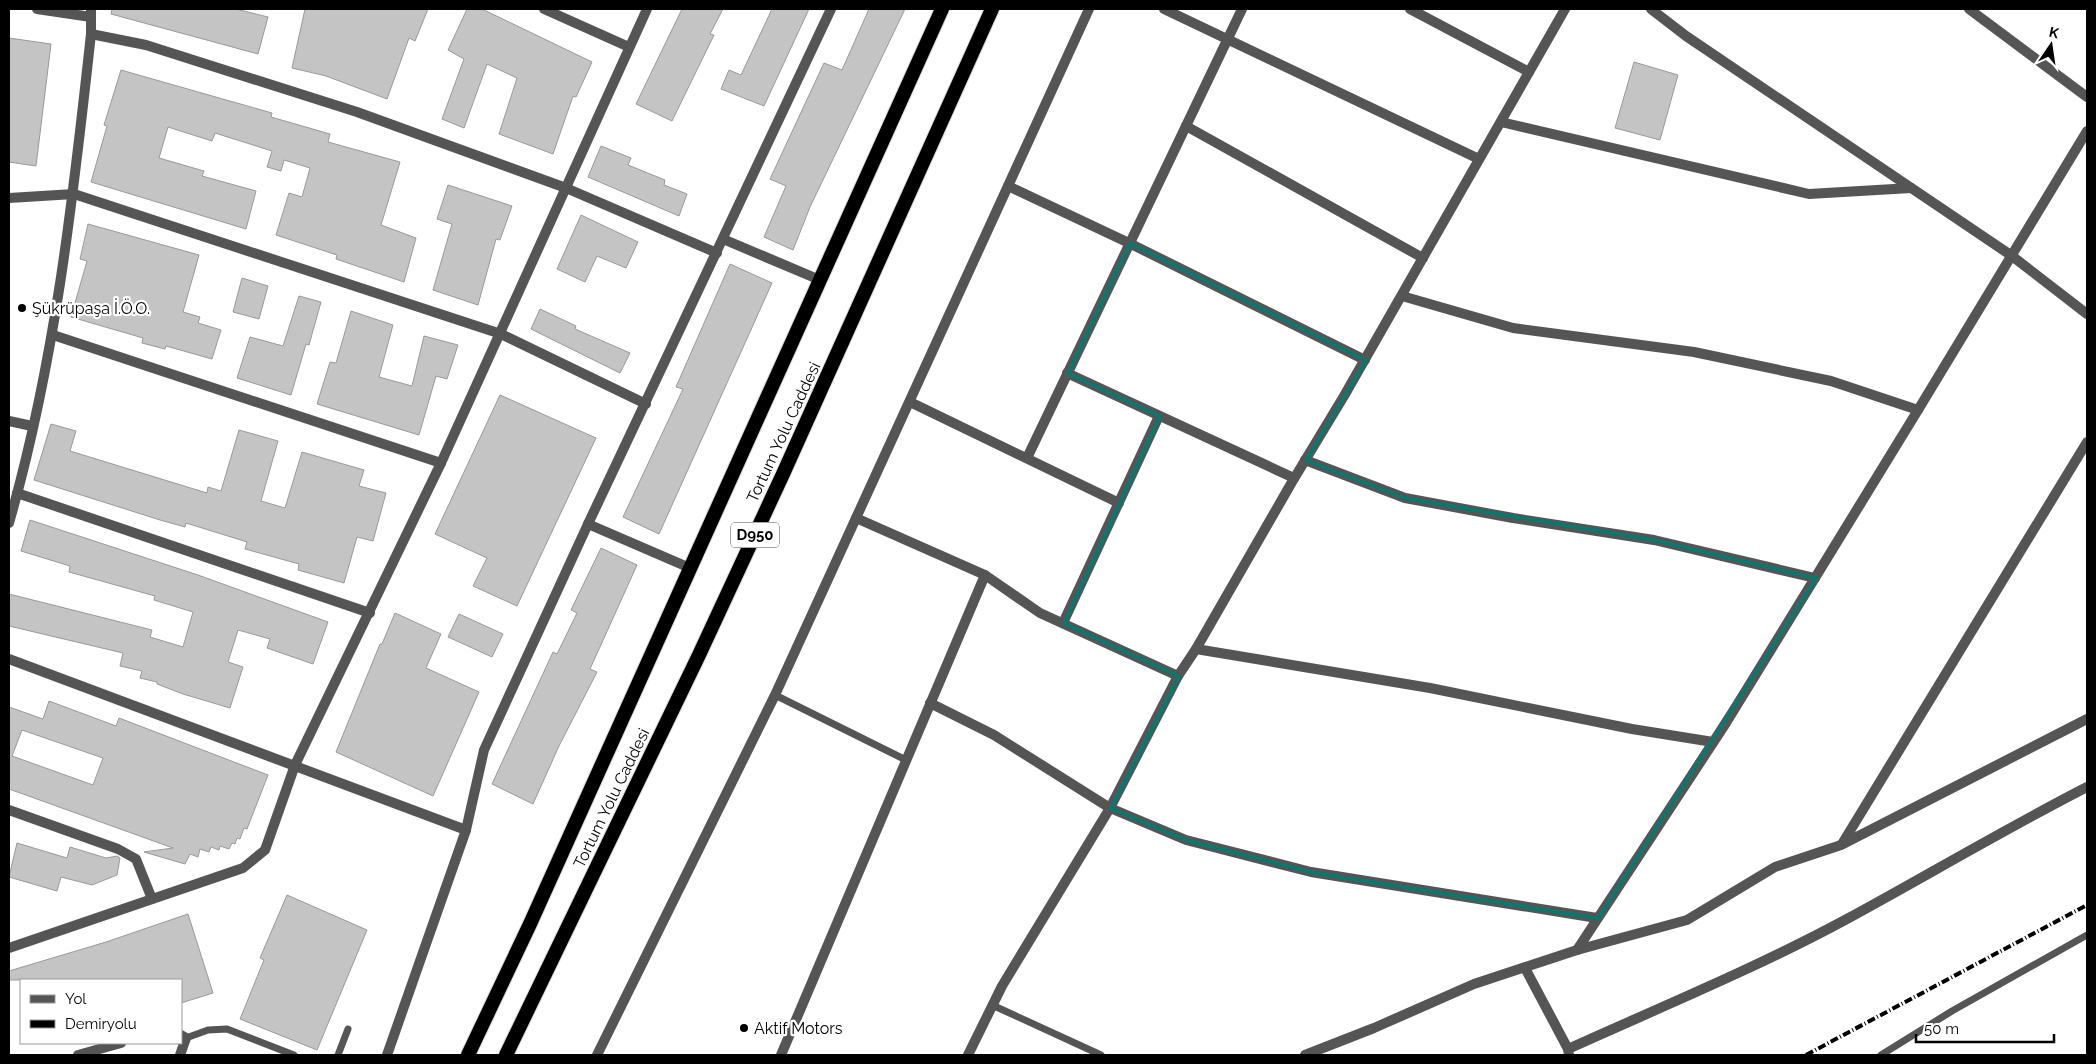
<svg xmlns="http://www.w3.org/2000/svg" width="2096" height="1064" viewBox="0 0 2096 1064" font-family="Raleway,sans-serif">
  <style>
    .building { fill: #c4c4c4; stroke: #999; fill-rule: evenodd }
    .lines { fill: none; stroke-linecap: round; stroke-linejoin: round }
    .trunk-casing { stroke: #dbdbdb; stroke-width: 16 }
    .service { stroke: #555; stroke-width: 7 }
    .minor { stroke: #555; stroke-width: 10 }
    .trunk { stroke: #000; stroke-width: 14 }
    .rail { stroke: #000; stroke-width: 4; stroke-dasharray: 8 2.5 1 2.5; stroke-linecap: butt }
    .marked { fill: none; stroke: #0f766e; stroke-width: 4; stroke-linejoin: round }
    .poi-dot { fill: #000; stroke: #fff; stroke-width: 2 }
    .labels { text-anchor: middle; stroke-width: 4.5; stroke-linejoin: round; paint-order: stroke }
    .shield { fill: #fff; stroke: #4c4c4c; stroke-width: 1 }
    .shield-label { font-size: 15px; font-weight: bold; fill: #000 }
    .poi-label { font-size: 16px; fill: #000; stroke: #fff; text-anchor: start }
    .street-label { font-size: 16px; fill: #000; stroke: #fff }
  </style>
  <rect width="100%" height="100%" fill="#fff"/>
  <g class="building">
    <polygon points="112,9 236,9 268,17 258,54 111,14"/>
    <polygon points="305,9 428,9 415,41 409,38 387,99 326,76 292,68"/>
    <polygon points="467,9 482,9 592,62 576,97 573,96 553,154 499,134 517,78 487,64 464,128 442,119 464,59 448,50"/>
    <polygon points="682,9 723,9 710,34 714,35 672,121 636,104"/>
    <polygon points="772,9 809,9 764,106 721,89 729,70 741,75"/>
    <polygon points="869,9 905,9 810,207 793,250 764,237 786,186 770,179 824,63 842,70"/>
    <polygon points="9,38 51,44 36,166 9,162"/>
    <polygon points="1634,62 1678,75 1660,140 1615,128"/>
    <polygon points="121,70 272,113 271,117 330,134 328,142 400,162 381,225 416,238 404,282 336,259 337,255 276,235 289,193 302,197 310,168 284,160 281,171 267,167 272,151 215,133 212,141 168,127 159,158 204,171 202,176 256,191 246,229 91,182 107,126 104,125"/>
    <polygon points="601,146 631,158 628,165 665,180 664,185 687,194 679,216 588,177"/>
    <polygon points="448,185 512,206 500,240 496,239 478,305 433,290 452,224 437,219"/>
    <polygon points="581,215 638,242 626,268 597,256 585,282 557,269"/>
    <polygon points="88,224 199,255 183,312 200,317 198,323 221,330 212,359 166,346 165,349 142,343 143,338 71,317 87,261 80,259"/>
    <polygon points="730,264 772,283 659,534 623,517 683,389 676,387"/>
    <polygon points="242,278 268,286 259,319 233,312"/>
    <polygon points="299,296 321,302 309,345 306,344 291,395 237,378 250,337 283,346"/>
    <polygon points="540,309 576,326 575,329 630,353 620,373 531,329"/>
    <polygon points="351,311 393,325 379,377 412,386 424,336 458,345 447,379 436,376 419,435 317,404 330,362 336,363"/>
    <polygon points="500,395 596,438 517,606 473,586 487,558 435,534"/>
    <polygon points="51,424 76,431 70,451 207,493 208,487 221,491 239,430 278,441 261,501 285,508 302,452 364,470 359,486 386,493 373,541 357,537 344,583 298,570 299,564 245,549 247,542 186,523 185,527 160,520 34,480"/>
    <polygon points="30,520 198,575 328,622 313,664 267,648 270,639 238,630 228,662 243,667 230,708 183,694 157,684 157,682 140,678 142,671 120,666 123,653 9,626 9,594 152,630 150,637 183,647 193,612 154,600 155,596 69,572 70,566 21,551"/>
    <polygon points="601,548 637,565 590,669 597,672 559,746 533,804 492,784 553,652 557,654 577,613 571,610"/>
    <polygon points="395,613 441,634 426,668 479,692 433,796 336,752 380,644 382,644"/>
    <polygon points="459,614 503,634 492,657 448,637"/>
    <path d="M49,701L116,726L119,718L268,775L247,829L244,828L240,839L237,838L235,844L232,843L229,849L220,846L219,850L211,847L209,852L200,849L198,857L190,854L185,864L144,852L173,848L9,789V707L43,719ZM22,730L103,758L93,785L12,756Z"/>
    <polygon points="17,843 67,858 70,847 106,858 117,856 120,858 117,875 92,885 61,877 57,891 9,877"/>
    <polygon points="287,895 367,930 317,1050 240,1019 264,960 260,958"/>
    <polygon points="188,914 213,993 181,1003 181,980 9,980 9,971 106,942"/>
  </g>
  <g class="lines">
    <defs>
      <g id="trunk">
        <polyline points="468,1055 530,924 942,9"/>
        <polyline points="506,1055 699,655 783,474 992,9"/>
      </g>
    </defs>
    <use href="#trunk" class="trunk-casing"/>
    <g class="service">
      <polyline points="775,695 906,760"/>
      <polyline points="992,1005 1101,1055"/>
      <polyline points="186,1038 208,1030 227,1029 294,1055"/>
      <polyline points="338,1055 348,1029"/>
      <polyline points="1881,1055 1952,1011 2087,935"/>
    </g>
    <g class="minor">
      <polyline points="37,9 91,17"/>
      <polyline points="544,9 629,47"/>
      <polyline points="1164,9 1479,159"/>
      <polyline points="1410,9 1529,72"/>
      <polyline points="1651,9 1686,36 2012,256 2087,314"/>
      <polyline points="1969,9 2087,97"/>
      <polyline points="91,34 146,45 357,112 566,188 717,253"/>
      <polyline points="1501,122 1809,194 1911,188"/>
      <polyline points="1186,126 1423,258"/>
      <polyline points="1008,186 1129,243 1365,360"/>
      <polyline points="9,198 74,194 501,334 646,404"/>
      <polyline points="723,239 820,280"/>
      <polyline points="1402,296 1513,328 1694,352 1831,381 1918,410"/>
      <polyline points="53,335 441,463"/>
      <polyline points="1067,373 1294,478"/>
      <polyline points="910,402 1119,503"/>
      <polyline points="9,421 32,426"/>
      <polyline points="1027,458 1242,9"/>
      <polyline points="1305,460 1405,498 1513,518 1654,540 1815,578"/>
      <polyline points="17,493 370,613"/>
      <polyline points="856,518 985,575 1040,613 1178,676"/>
      <path d="M9,523C55,363 73,199 91,34V9"/>
      <polyline points="588,524 690,568"/>
      <polyline points="1063,623 1159,416"/>
      <polyline points="1196,649 1430,688 1632,729 1713,742"/>
      <polyline points="9,659 466,830"/>
      <polyline points="930,703 994,735 1110,808 1186,840 1311,872 1597,918"/>
      <polyline points="9,810 118,849 136,859 152,899"/>
      <polyline points="1842,844 2087,442"/>
      <polyline points="9,948 243,868 265,850 295,765 441,463 647,9"/>
      <polyline points="1577,950 1726,723 1918,410 2087,131"/>
      <polyline points="1525,968 1568,1049"/>
      <polyline points="78,1055 121,1043"/>
      <polyline points="180,1055 186,1038 181,1035"/>
      <polyline points="387,1055 466,830 484,750 588,524 831,9"/>
      <polyline points="597,1055 775,695 1089,9"/>
      <polyline points="781,1055 985,575"/>
      <polyline points="968,1055 1002,986 1110,808 1178,676 1196,649 1292,482 1344,396 1565,9"/>
      <polyline points="1305,1055 1374,1028 1474,984 1577,950 1687,920 1775,867 1841,845 2087,719"/>
      <path d="M1569,1055L1568,1049C1661,1007 1756,968 1845,920C1926,876 2005,829 2087,787"/>
    </g>
    <use href="#trunk" class="trunk"/>
    <polyline class="rail" points="1806,1055 2087,905"/>
  </g>
  <path class="marked" d="M1129,243L1365,360L1305,460L1405,498L1654,540L1815,578L1597,918L1311,872L1186,840L1110,808L1178,676L1063,623L1159,416L1067,373Z"/>
  <g class="poi-dot">
    <circle cx="22" cy="308" r="5"/>
    <circle cx="744" cy="1028" r="5"/>
  </g>
  <g class="labels">
    <rect class="shield" x="731" y="522.5" width="48" height="25" rx="4"/>
    <g class="shield-label">
      <text x="755" y="540">D950</text>
    </g>
    <g class="poi-label">
      <text x="32" y="314">Şükrüpaşa İ.Ö.O.</text>
      <text x="754" y="1034">Aktif Motors</text>
    </g>
    <g class="street-label">
      <text transform="translate(783 432) rotate(-65)" y="6">Tortum Yolu Caddesi</text>
      <text transform="translate(611 798) rotate(-64)" y="6">Tortum Yolu Caddesi</text>
    </g>
  </g>
  <rect width="2096" height="1064" fill="none" stroke="#000000" stroke-width="20"/>
  <rect x="20" y="979" width="162" height="65" fill="#ffffff" stroke="#999999"/>
  <rect x="30" y="995" width="25" height="8" fill="#555555" stroke="#999999"/>
  <text x="65" y="1004" font-size="15" fill="#000000">Yol</text>
  <rect x="30" y="1020" width="25" height="8" fill="#000000" stroke="#999999"/>
  <text x="65" y="1029" font-size="15" fill="#000000">Demiryolu</text>
  <g transform="translate(2051 45) rotate(13)" stroke="#ffffff" stroke-width="4" paint-order="stroke">
  <path d="M0-4L9 19L0 12L-9 19Z" fill="#000000"/>
  <text y="-8" font-size="14" font-weight="bold" text-anchor="middle" fill="#000000">K</text>
  </g>
  <path d="M1916 1034v8h138v-8" fill="none" stroke="#000000" stroke-width="2.5"/>
  <text x="1924" y="1034" font-size="15" fill="#000000" stroke="#ffffff" stroke-width="4" paint-order="stroke">50 m</text>
</svg>
